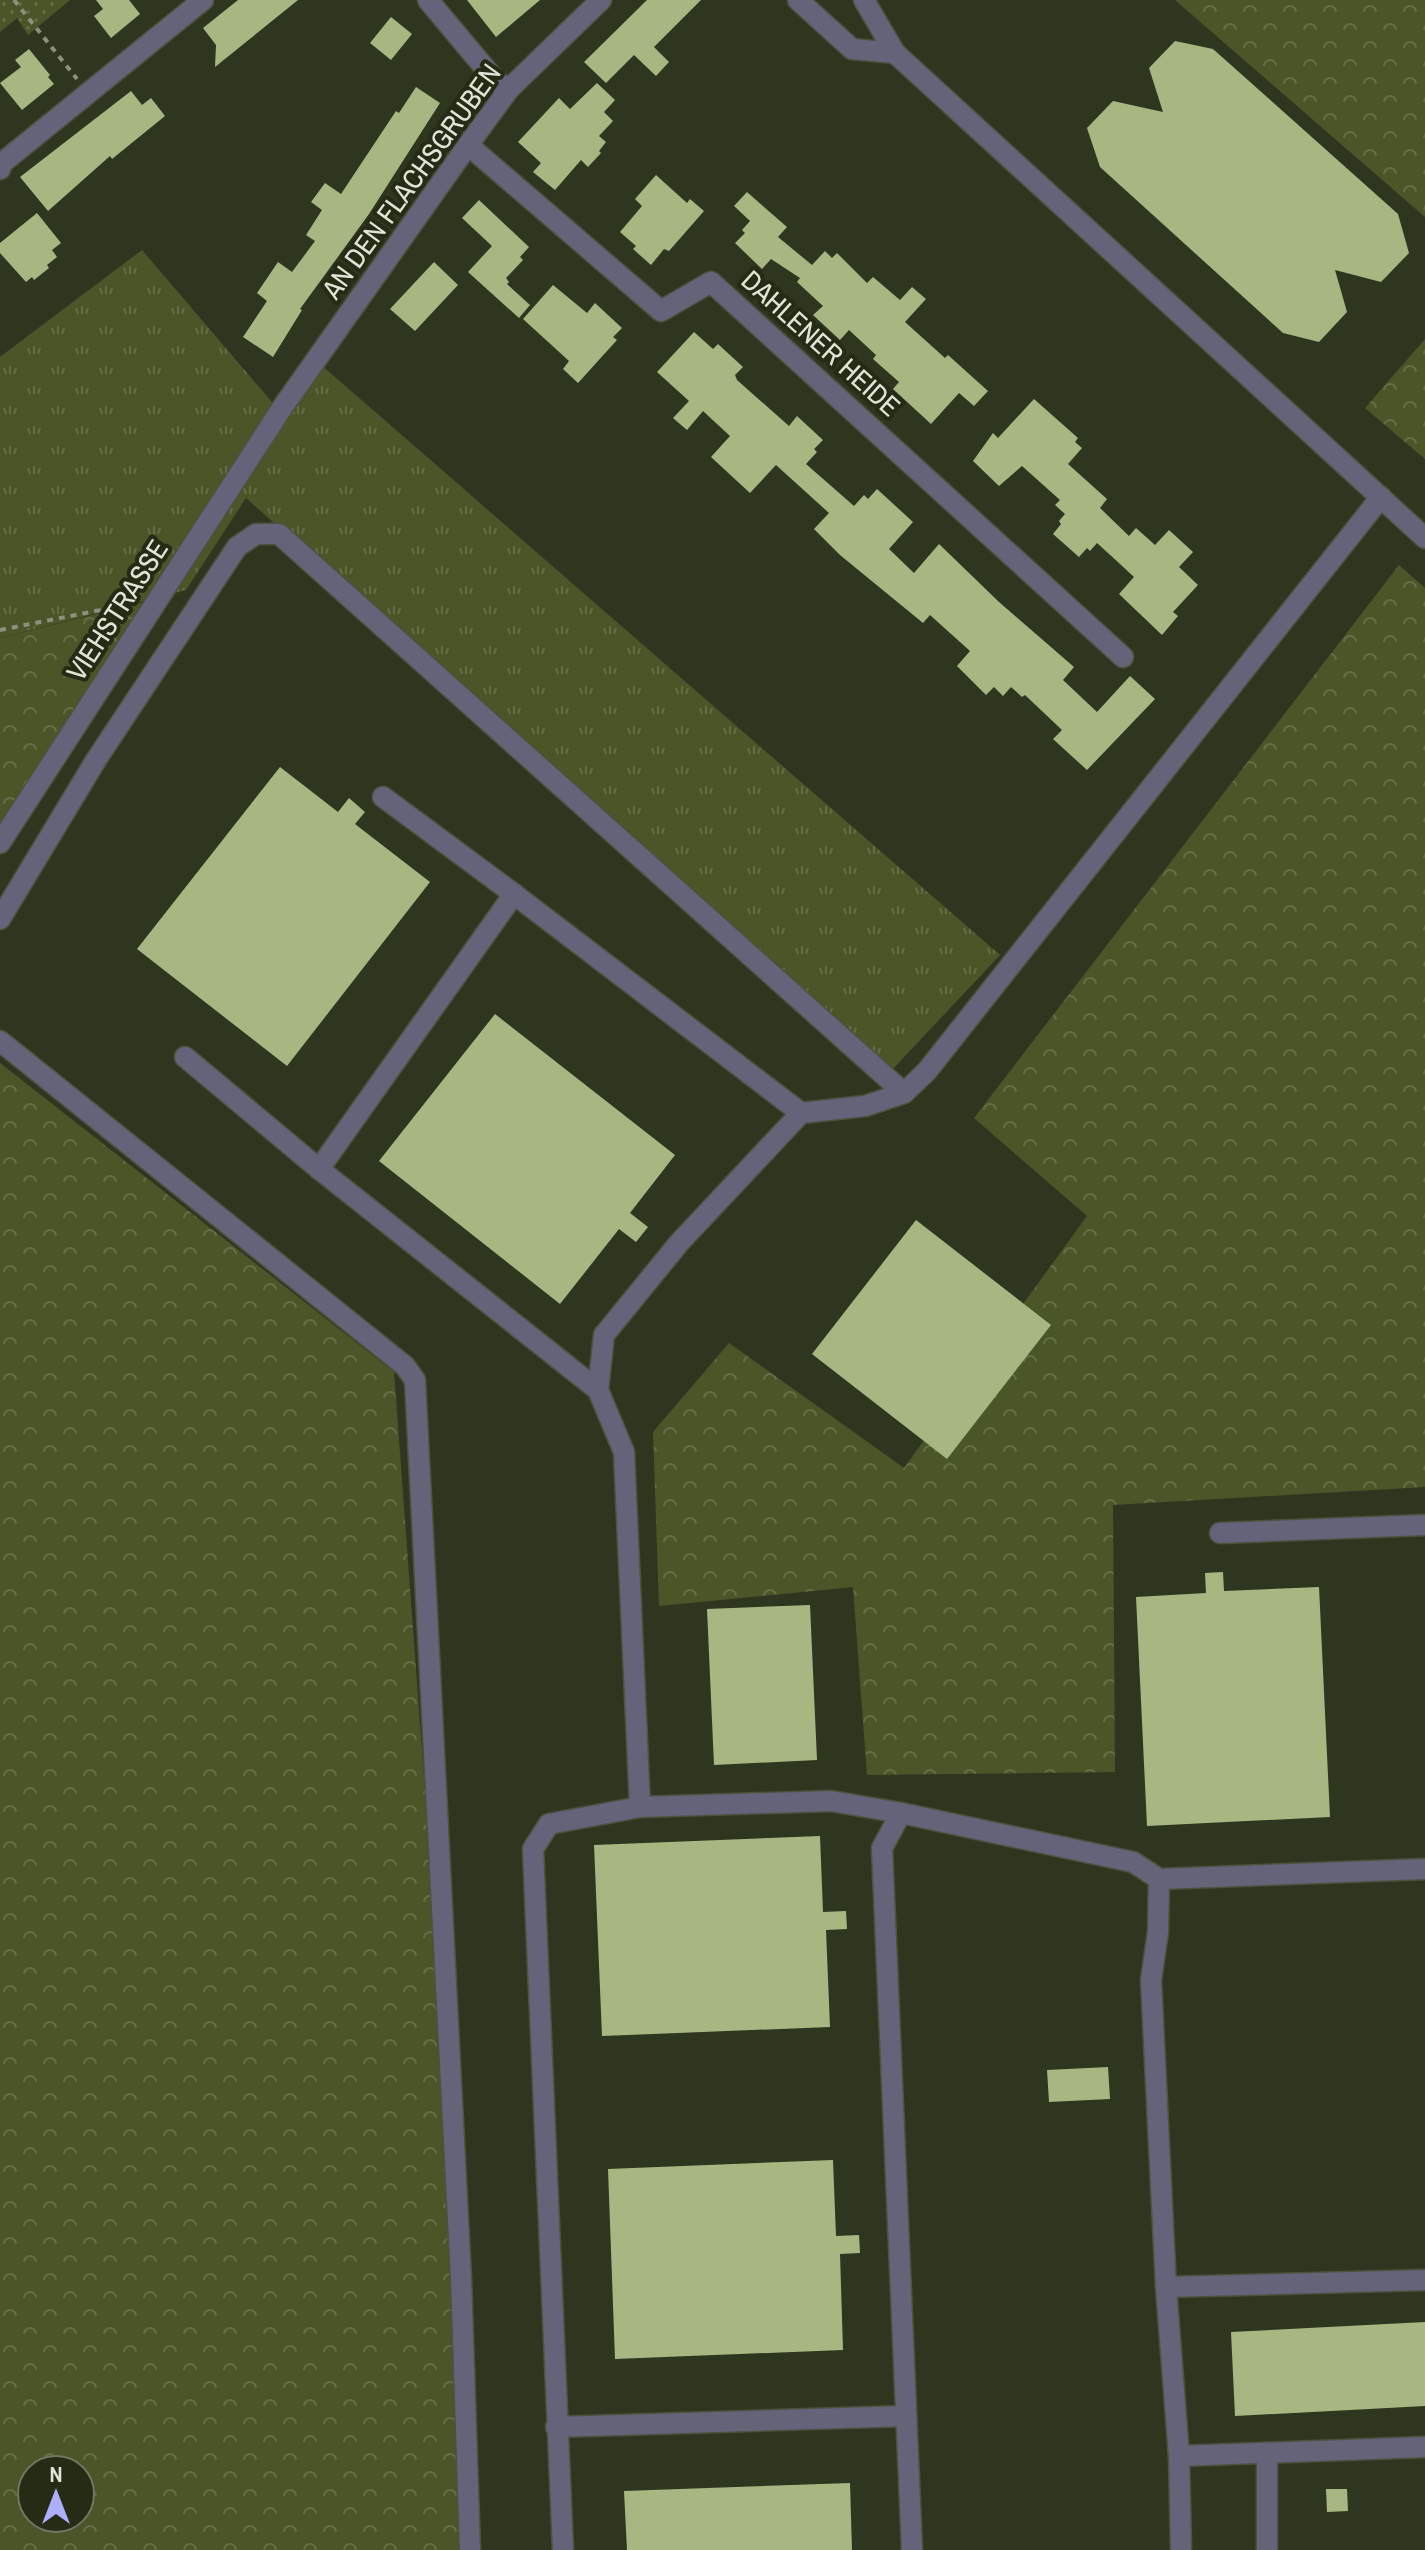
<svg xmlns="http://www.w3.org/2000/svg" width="1425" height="2550" viewBox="0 0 1425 2550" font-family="'Archivo Narrow',sans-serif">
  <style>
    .grass { fill: url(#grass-tufts) }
    .forest { fill: url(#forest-crowns); fill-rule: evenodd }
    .park { fill: url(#park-dots) }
    .building { fill: #a8b782 }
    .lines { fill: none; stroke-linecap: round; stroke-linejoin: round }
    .minor-casing { stroke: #4b523d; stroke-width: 23 }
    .path { stroke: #8b907f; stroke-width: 4; stroke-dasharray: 6 6; stroke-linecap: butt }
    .minor { stroke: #63647a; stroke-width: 20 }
    .labels { text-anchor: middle; stroke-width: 8; stroke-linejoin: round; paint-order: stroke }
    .street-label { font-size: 28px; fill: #e1e5d7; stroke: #262b16 }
  </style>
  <defs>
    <pattern id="grass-tufts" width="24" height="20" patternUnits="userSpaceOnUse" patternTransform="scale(2)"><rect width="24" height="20" fill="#4a5628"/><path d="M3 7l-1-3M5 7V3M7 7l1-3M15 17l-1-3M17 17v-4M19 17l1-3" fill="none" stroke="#646e46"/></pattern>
    <pattern id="forest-crowns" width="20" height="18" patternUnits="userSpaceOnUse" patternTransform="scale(2)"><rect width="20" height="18" fill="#4a5628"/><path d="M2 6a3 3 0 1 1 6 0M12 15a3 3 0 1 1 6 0" fill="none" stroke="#646e46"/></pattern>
    <pattern id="park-dots" width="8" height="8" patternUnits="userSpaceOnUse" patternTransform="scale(2)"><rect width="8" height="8" fill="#4a5628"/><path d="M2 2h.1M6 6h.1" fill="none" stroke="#646e46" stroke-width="1.8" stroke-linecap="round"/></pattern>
  </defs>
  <rect width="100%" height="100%" fill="#2f3620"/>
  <polygon class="grass" points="142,250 283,415 320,364 1000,955 889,1073 246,498 186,590 0,638 0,357"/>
  <g class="forest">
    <polygon points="1175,0 1425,0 1425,217"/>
    <polygon points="1425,339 1425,459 1365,408"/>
    <polygon points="1399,565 1425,588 1425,1487 1113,1505 1115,1772 867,1775 853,1587 659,1606 653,1432 729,1343 904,1468 1087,1216 974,1118"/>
    <polygon points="148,601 0,833 0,638"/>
    <path d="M0,1063L394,1372L461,2278L466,2550H0ZM32,2470H80V2518H32Z"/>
  </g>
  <polygon class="park" points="0,0 70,0 28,35 17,18 0,32"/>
  <g class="building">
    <polygon points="96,0 129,0 140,14 111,38 94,16 103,9"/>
    <polygon points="238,0 298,0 215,67 216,45 203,28"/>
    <polygon points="467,0 540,0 496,37"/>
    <polygon points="647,0 701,0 654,47 669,62 656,76 634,55 606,83 584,62"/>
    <polygon points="391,17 412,34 391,60 370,43"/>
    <polygon points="1175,41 1213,49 1398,214 1409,253 1381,282 1335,270 1347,312 1319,342 1283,333 1100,167 1087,128 1113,101 1163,112 1149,68"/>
    <polygon points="29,49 50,75 48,77 54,84 22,110 0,83 21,67 15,60"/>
    <polygon points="597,83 615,100 604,112 613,121 599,136 606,142 599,151 601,153 588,167 581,160 555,190 533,172 541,163 518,142 559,98 570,109"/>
    <polygon points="416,87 440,103 369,214 300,309 302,310 273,357 243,337 267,301 257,293 278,262 292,272 315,241 306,235 322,210 311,202 325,183 341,194 396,111 399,113"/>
    <polygon points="131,91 142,105 151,98 165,116 112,159 110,156 48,211 20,177"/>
    <polygon points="656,175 687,203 690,199 704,211 669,251 664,249 651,265 633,249 636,246 620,232 642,206 635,199"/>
    <polygon points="747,192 787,227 778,237 812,265 825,251 832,258 837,253 867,283 873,277 900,300 912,287 926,299 905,322 945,358 948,355 988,391 974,406 959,393 931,424 893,389 899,382 873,359 876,355 849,330 840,340 813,315 823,306 797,282 800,278 771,259 762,269 735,243 745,233 742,230 750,221 734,206"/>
    <polygon points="479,200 529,247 520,257 523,260 506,278 509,282 507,284 530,305 519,318 468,272 492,246 462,218"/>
    <polygon points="37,213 61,243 52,250 57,257 47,265 49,268 34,280 32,277 26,282 0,253 0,243"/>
    <polygon points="434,262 458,285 415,331 390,309"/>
    <polygon points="553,285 587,313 595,303 622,328 613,337 617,340 578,383 563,369 569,361 523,319"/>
    <polygon points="694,332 713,349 718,344 743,367 735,375 737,380 789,426 797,416 823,440 814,449 817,452 806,464 854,506 864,495 868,499 877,489 913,522 889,549 914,573 939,544 999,602 1074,667 1063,680 1097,712 1130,676 1155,699 1087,770 1053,739 1062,730 1025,695 1022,697 1011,687 1003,696 994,687 986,695 957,666 970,651 930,615 923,623 840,555 814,529 829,513 776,465 750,493 711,457 730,436 703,411 687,430 673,418 689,401 657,372"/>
    <polygon points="1034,399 1078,438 1075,442 1082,448 1068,464 1107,499 1100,508 1129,536 1136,528 1155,545 1169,530 1193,552 1179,567 1198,585 1173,612 1178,616 1162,635 1119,594 1134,577 1120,564 1097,543 1090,551 1087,548 1079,557 1053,534 1061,524 1059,521 1065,514 1055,505 1060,500 1022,466 999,486 973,461 993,433 998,438"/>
    <polygon points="280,767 338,812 349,798 365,812 355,824 430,882 287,1066 137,949"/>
    <polygon points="495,1014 675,1155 630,1213 648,1227 636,1242 619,1229 560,1304 379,1161"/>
    <polygon points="916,1220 1051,1325 947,1459 812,1354"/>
    <polygon points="1223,1572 1224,1591 1319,1587 1330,1817 1147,1826 1136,1597 1206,1593 1205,1573"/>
    <polygon points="810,1605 817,1760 714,1765 707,1609"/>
    <polygon points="820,1836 823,1912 846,1911 847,1929 826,1930 830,2027 602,2036 594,1845"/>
    <polygon points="1108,2067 1110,2099 1049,2102 1047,2070"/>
    <polygon points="833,2160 836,2236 859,2235 860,2253 840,2254 843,2350 615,2359 608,2169"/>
    <polygon points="1425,2322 1425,2406 1235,2416 1231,2332"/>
    <polygon points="850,2483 852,2550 627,2550 624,2491"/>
    <polygon points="1326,2489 1347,2489 1348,2511 1327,2512"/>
  </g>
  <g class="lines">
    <defs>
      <g id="minor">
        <polyline points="428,0 495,80 509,89"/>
        <polyline points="798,0 852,49 895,53"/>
        <polyline points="864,0 895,53 1425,538"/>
        <polyline points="468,145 661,311 711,282 1123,657"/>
        <polyline points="0,169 2,163 203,0"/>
        <polyline points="383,797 514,894 801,1113 865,1106 904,1093 927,1071 1381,497"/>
        <polyline points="0,843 282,408 468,145 509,89 601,0"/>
        <polyline points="0,919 96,760 237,547 256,534 279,534 904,1093"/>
        <polyline points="0,1041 405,1366 415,1380 461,2278 470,2550"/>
        <polyline points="185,1057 319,1169 598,1390"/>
        <polyline points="319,1169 514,894"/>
        <polyline points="1220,1533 1425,1525"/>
        <polyline points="640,1807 624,1452 598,1390 604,1335 679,1243 801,1113"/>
        <polyline points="901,1813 882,1848 912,2550"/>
        <polyline points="1159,1879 1158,1932 1151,1980 1166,2287 1179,2456 1181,2550"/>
        <polyline points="1166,2287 1425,2280"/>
        <polyline points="556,2427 906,2416"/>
        <polyline points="1267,2455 1267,2550"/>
        <polyline points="1179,2456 1425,2447"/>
        <polyline points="563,2550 533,1849 549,1824 640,1807 831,1801 901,1813 1133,1862 1159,1879 1425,1869"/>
      </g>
    </defs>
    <use href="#minor" class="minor-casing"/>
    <g class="path">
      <polyline points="14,0 77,79"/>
      <polyline points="0,630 131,604"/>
    </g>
    <use href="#minor" class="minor"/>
  </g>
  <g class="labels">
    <g class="street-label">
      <text transform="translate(411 181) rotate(-54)" y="10">AN DEN FLACHSGRUBEN</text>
      <text transform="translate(821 343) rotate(42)" y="10">DAHLENER HEIDE</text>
      <text transform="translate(117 610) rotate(-57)" y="10">VIEHSTRASSE</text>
    </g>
  </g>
  <g transform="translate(56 2494)"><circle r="38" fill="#262b16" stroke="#717563" stroke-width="2"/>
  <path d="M0-6L14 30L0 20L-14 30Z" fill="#adaffb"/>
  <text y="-12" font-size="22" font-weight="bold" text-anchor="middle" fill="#e1e5d7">N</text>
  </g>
</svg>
